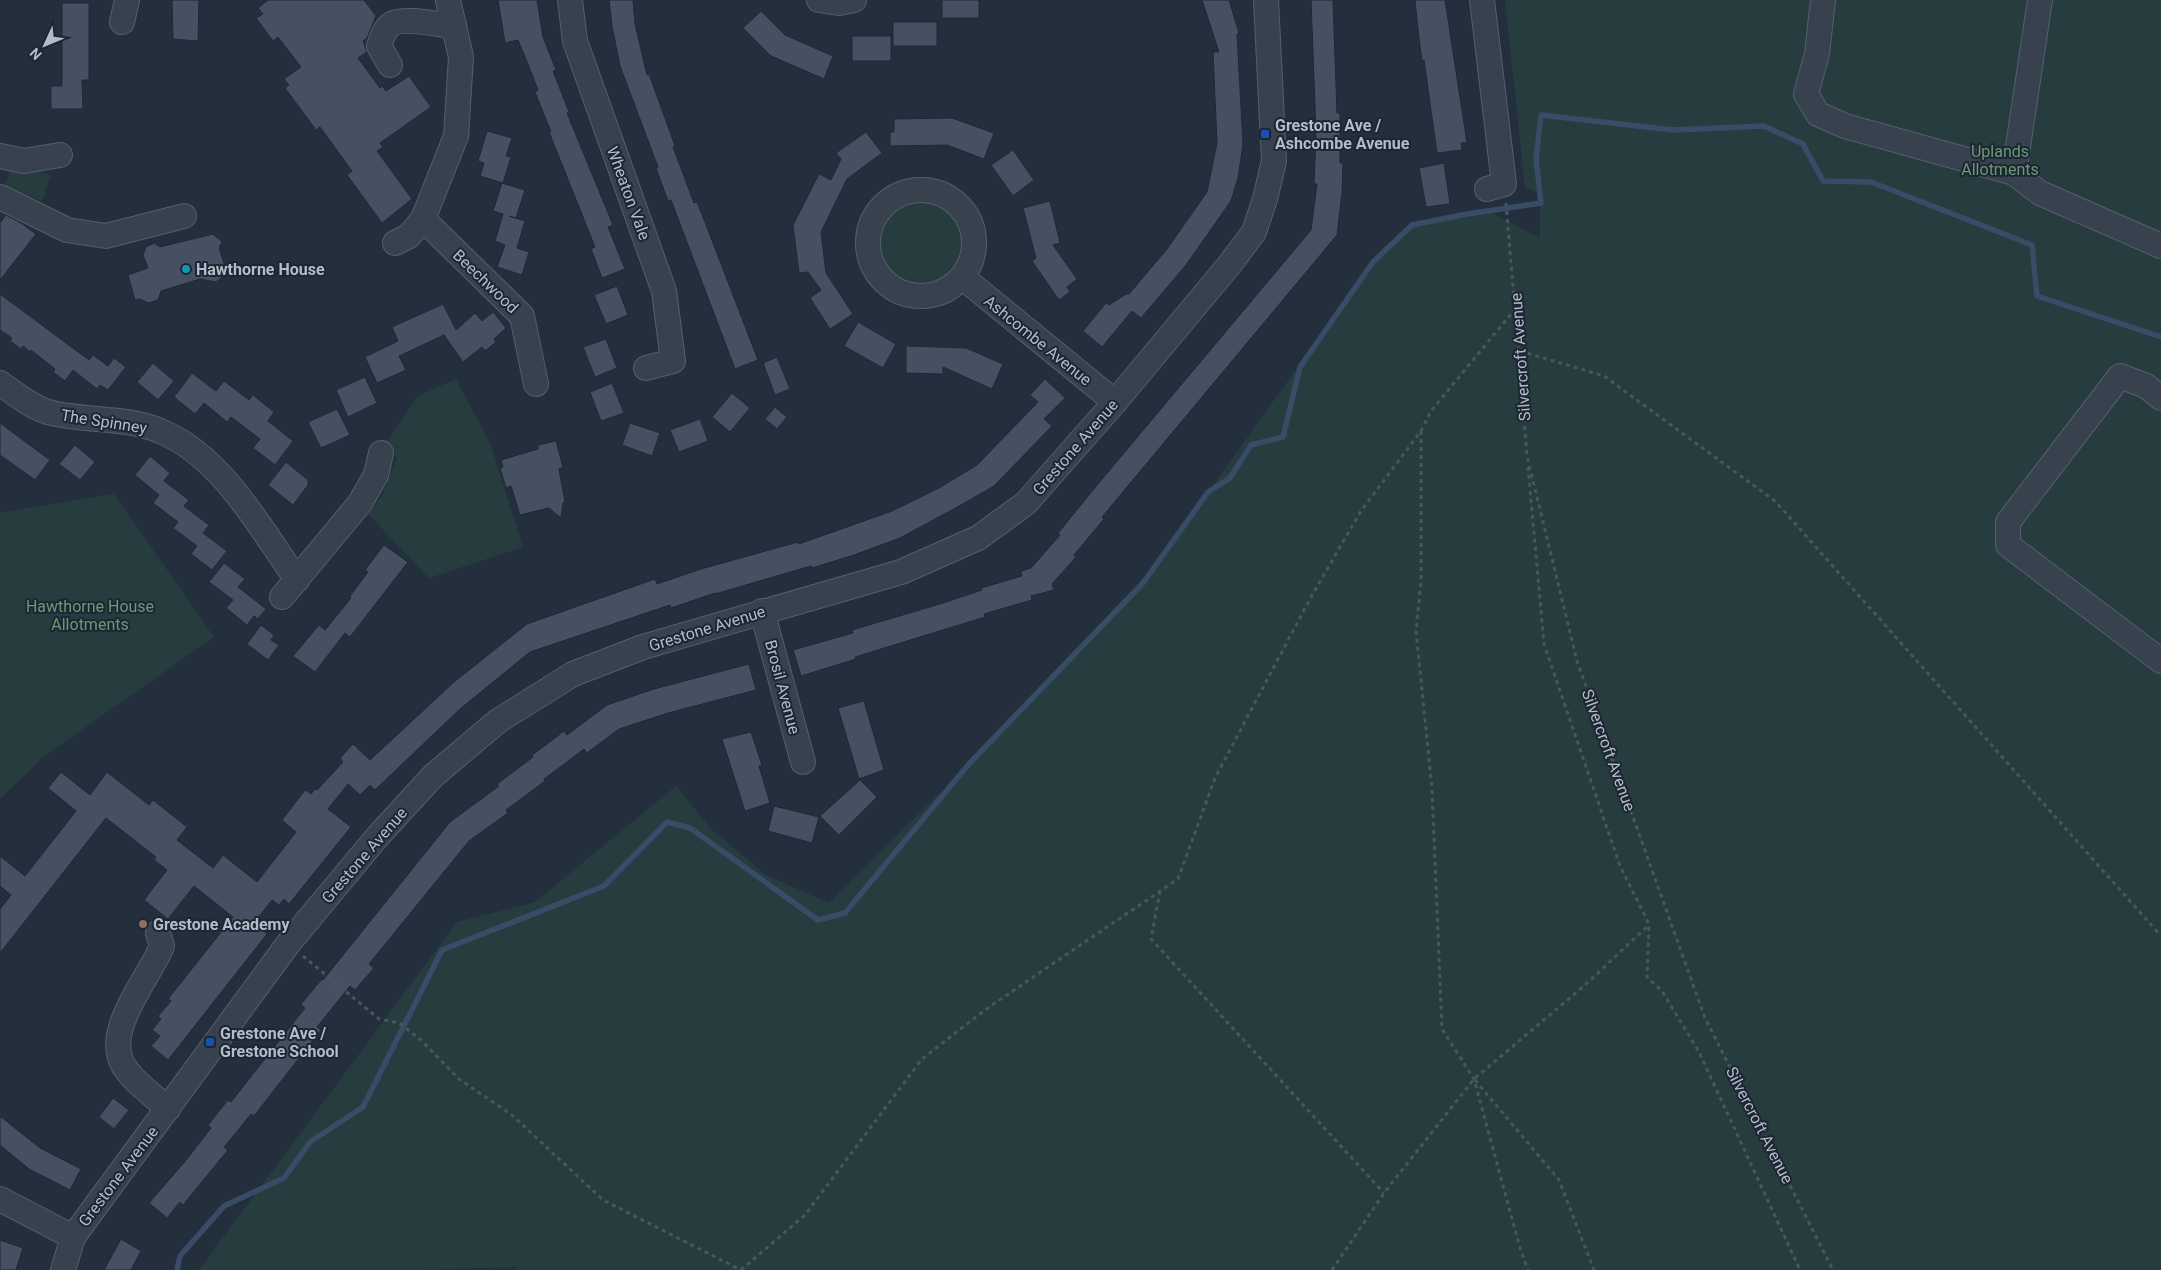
<svg xmlns="http://www.w3.org/2000/svg" width="2161" height="1270" viewBox="0 0 2161 1270" font-family="Roboto,sans-serif">
  <style>
    .green { fill: #263c3f }
    .lines { fill: none; stroke-linecap: round; stroke-linejoin: round }
    .stream { stroke: #394c67; stroke-width: 5.5 }
    .building { fill: #455162; stroke: #1f2835 }
    .minor-casing { stroke: #565f6c; stroke-width: 26 }
    .path { stroke: #44595c; stroke-width: 3; stroke-dasharray: 4 4; stroke-linecap: butt }
    .minor { stroke: #38414e; stroke-width: 24 }
    .transit-dot { fill: #1a4fb4; stroke: #1d2633; stroke-width: 2 }
    .culture-dot { fill: #0f9aa8; stroke: #1d2633; stroke-width: 2 }
    .education-dot { fill: #8d6e63; stroke: #1d2633; stroke-width: 2 }
    .labels { text-anchor: middle; stroke-width: 4; stroke-linejoin: round; paint-order: stroke }
    .poi-label { font-size: 16px; font-weight: bold; fill: #b4bcc9; stroke: #1d2633; text-anchor: start }
    .park-label { font-size: 16px; fill: #6b9a76; stroke: #1d2633 }
    .street-label { font-size: 16px; fill: #b4bcc9; stroke: #1d2633 }
  </style>
  <rect width="100%" height="100%" fill="#242f3e"/>
  <g class="green">
    <polygon points="1505,0 2161,0 2161,1270 516,1270 517,1267 420,1270 199,1270 457,922 535,902 676,786 711,829 766,875 829,903 968,765 1143,583 1373,262 1412,225 1487,210 1540,238 1540,193 1525,188"/>
    <polygon points="13,162 51,175 42,201 4,187"/>
    <circle cx="920" cy="244" r="42"/>
    <polygon points="456,379 490,443 523,547 429,578 368,514 382,496 397,458 387,441 418,396"/>
    <polygon points="114,494 214,637 43,757 0,799 0,513"/>
  </g>
  <g class="lines">
    <polyline class="stream" points="177,1270 180,1256 224,1206 284,1178 310,1142 363,1107 442,950 604,886 667,822 690,828 818,920 845,913 968,765 1143,583 1208,492 1230,478 1251,445 1283,437 1300,367 1373,262 1412,225 1467,214 1541,203 1536,159 1541,115 1673,130 1764,126 1803,144 1823,181 1871,182 2032,245 2037,296 2161,337"/>
  </g>
  <g class="building">
    <polygon points="172,0 199,0 198,41 173,39"/>
    <polygon points="268,0 364,0 376,16 367,38 363,41 367,52 358,58 380,88 382,86 386,91 409,76 431,107 380,143 383,147 377,151 412,199 382,223 347,175 352,171 320,127 316,130 285,88 289,85 284,79 301,67 278,37 273,41 256,18 263,14 258,8"/>
    <polygon points="498,0 537,0 543,37 556,70 553,71 569,112 567,113 613,225 608,227 625,269 602,278 591,249 595,247 549,132 551,132 535,92 538,90 528,64 518,40 505,43"/>
    <polygon points="609,0 633,0 635,24 647,75 649,74 675,146 673,147 694,203 697,202 703,217 758,360 735,369 671,200 668,201 656,168 658,167 620,66 612,26"/>
    <rect x="942" y="0" width="37" height="18"/>
    <polygon points="1202,0 1229,0 1239,33 1237,34 1243,144 1238,178 1231,201 1186,265 1141,318 1132,311 1102,347 1083,331 1106,303 1109,305 1126,294 1129,294 1167,249 1207,192 1217,143 1213,52 1219,52"/>
    <polygon points="1311,0 1333,0 1337,113 1340,113 1340,163 1343,163 1342,193 1337,235 1102,517 1104,519 1074,555 1076,557 1052,584 1054,590 1031,596 1032,600 984,614 985,617 855,657 856,659 801,676 793,650 853,633 852,630 940,604 982,590 981,588 1022,576 1021,571 1031,568 1060,535 1058,533 1098,484 1311,230 1317,184 1314,184 1316,133"/>
    <polygon points="1415,0 1445,0 1467,143 1461,143 1462,150 1437,153 1424,60 1422,61 1419,39"/>
    <polygon points="62,3 89,3 89,80 82,80 83,109 51,109 51,86 62,86"/>
    <polygon points="761,11 785,35 833,56 824,79 771,56 743,28"/>
    <rect x="893" y="22" width="44" height="24"/>
    <rect x="852" y="36" width="39" height="25"/>
    <polygon points="952,118 994,133 984,159 947,145 890,146 890,132 894,132 894,119"/>
    <polygon points="487,131 512,138 506,156 511,157 503,183 480,176 484,163 478,161"/>
    <polygon points="866,132 882,153 847,179 821,232 826,273 853,314 830,329 810,298 821,290 808,272 799,273 793,225 819,174 831,180 841,159 836,153"/>
    <polygon points="1013,150 1034,180 1013,196 991,165"/>
    <polygon points="1444,163 1450,204 1426,207 1419,168"/>
    <polygon points="502,183 525,190 516,218 509,216 525,221 517,248 529,252 522,275 497,267 505,245 495,241 503,214 493,211"/>
    <polygon points="1050,201 1060,243 1053,245 1077,279 1067,287 1070,292 1059,300 1032,261 1036,258 1023,208"/>
    <polygon points="6,215 21,223 36,234 0,280 0,223"/>
    <polygon points="213,234 222,242 219,248 227,272 220,279 216,282 200,279 161,291 158,300 149,303 140,299 135,300 128,275 148,268 143,255 146,247 154,243 160,247"/>
    <polygon points="617,286 628,315 606,324 594,295"/>
    <polygon points="0,294 89,360 93,355 108,366 114,358 126,367 108,390 100,385 97,389 73,370 65,381 53,372 55,369 31,350 30,352 23,346 21,349 10,341 12,338 0,330"/>
    <polygon points="443,304 456,330 475,313 482,321 493,312 506,328 494,339 496,342 485,351 482,347 463,362 444,335 399,356 406,370 377,383 365,357 398,341 392,327"/>
    <polygon points="858,322 896,344 883,368 844,346"/>
    <polygon points="606,339 617,368 595,377 583,347"/>
    <polygon points="906,346 966,348 1003,364 992,389 943,367 943,374 906,373"/>
    <polygon points="777,357 790,389 775,395 763,363"/>
    <polygon points="153,363 174,381 158,400 137,382"/>
    <polygon points="192,373 216,391 224,381 249,400 253,395 274,412 268,421 293,441 275,465 253,448 260,439 231,417 227,422 204,403 195,414 174,397"/>
    <polygon points="365,377 377,403 348,417 336,390"/>
    <polygon points="1045,379 1065,398 1044,419 1052,426 994,486 961,505 900,538 854,555 812,568 811,566 715,594 715,593 671,608 670,605 530,652 460,709 375,790 370,785 360,795 348,784 328,809 351,827 289,904 284,899 279,905 272,900 254,923 267,934 168,1060 151,1046 160,1036 152,1030 161,1019 158,1016 171,1001 168,999 233,917 194,886 168,919 144,900 167,870 154,860 156,857 106,818 0,953 0,909 11,895 0,886 0,856 25,876 76,811 48,788 61,772 90,795 107,772 149,805 153,800 187,827 177,840 213,868 223,855 257,882 296,832 282,820 305,790 311,794 315,789 317,790 343,762 340,758 353,744 370,760 454,682 527,624 655,579 657,584 701,569 798,542 799,544 892,511 939,488 977,465 1038,402 1030,395"/>
    <polygon points="612,383 624,413 601,421 590,392"/>
    <polygon points="732,393 750,408 730,432 712,417"/>
    <polygon points="775,407 787,417 777,429 765,419"/>
    <polygon points="337,409 350,435 321,448 308,422"/>
    <polygon points="700,419 708,441 679,452 670,430"/>
    <polygon points="0,423 50,460 35,480 0,455"/>
    <polygon points="630,423 660,433 652,456 622,445"/>
    <polygon points="556,441 563,467 559,469 565,502 563,503 561,518 549,508 520,515 511,486 506,488 500,468 503,467 501,460 538,449 538,445"/>
    <polygon points="75,445 95,462 80,480 59,464"/>
    <polygon points="150,456 170,473 164,481 189,500 184,506 209,525 203,533 227,551 212,570 191,554 197,546 173,528 178,522 153,503 159,495 135,475"/>
    <polygon points="286,462 308,480 308,485 293,505 268,485"/>
    <polygon points="384,545 408,562 350,637 345,633 315,672 293,656 319,625 325,630 351,598 350,596 368,572 365,570"/>
    <polygon points="224,563 245,579 238,587 266,609 258,619 254,616 247,625 226,608 233,600 209,582"/>
    <polygon points="261,625 274,635 271,640 279,645 268,660 247,644"/>
    <polygon points="749,664 756,690 668,713 619,729 587,753 584,749 563,765 544,779 545,781 506,810 508,813 469,841 369,964 374,968 355,990 350,986 317,1027 321,1030 254,1116 251,1114 239,1129 224,1147 228,1150 183,1205 180,1202 167,1218 149,1203 187,1159 211,1128 208,1125 228,1100 231,1102 305,1008 301,1004 322,979 323,980 450,822 499,786 497,784 533,757 532,755 547,744 564,731 567,735 607,705 654,689"/>
    <polygon points="864,701 884,770 859,779 838,708"/>
    <polygon points="751,732 762,765 759,766 770,803 745,811 722,739"/>
    <polygon points="860,780 877,797 839,835 820,816"/>
    <polygon points="774,806 819,817 812,843 768,831"/>
    <polygon points="113,1098 129,1110 114,1129 99,1117"/>
    <polygon points="0,1116 40,1148 81,1169 70,1190 29,1169 0,1145"/>
    <polygon points="121,1239 141,1251 131,1270 104,1270"/>
    <polygon points="0,1240 23,1248 16,1270 0,1270"/>
  </g>
  <g class="lines">
    <defs>
      <g id="minor">
        <polyline points="570,0 575,41 664,291 673,361 646,368"/>
        <polyline points="819,0 839,3 854,0"/>
        <polyline points="1482,0 1504,184 1487,189"/>
        <polyline points="1823,0 1817,54 1806,94 1818,114 1845,126 2014,173 2040,193 2161,246"/>
        <polyline points="122,22 127,0"/>
        <path d="M390,65L379,46C382,38 384,30 390,25C401,16 440,25 454,26"/>
        <polyline points="0,156 24,161 60,155"/>
        <polyline points="2014,173 2040,0"/>
        <circle cx="921" cy="243" r="53"/>
        <polyline points="0,197 67,230 106,236 184,216"/>
        <polyline points="423,219 522,316 536,384"/>
        <polyline points="395,243 409,236 423,219 456,136 461,57 448,0"/>
        <polyline points="962,277 1115,402"/>
        <path d="M0,383C14,393 31,407 48,412C85,422 125,416 160,431C221,455 261,529 297,580"/>
        <polyline points="2161,398 2146,386 2120,376 2008,522 2008,545 2161,661"/>
        <polyline points="282,597 360,503 376,475 381,453"/>
        <polyline points="762,611 803,762"/>
        <path d="M158,933L162,946C148,981 97,1036 128,1072C139,1086 155,1097 168,1109"/>
        <polyline points="0,1199 73,1237"/>
        <polyline points="63,1270 73,1237 288,944 378,836 433,776 498,721 573,674 643,647 901,572 978,538 1026,503 1115,402 1230,264 1254,232 1265,199 1274,161 1266,0"/>
      </g>
    </defs>
    <use href="#minor" class="minor-casing"/>
    <g class="path">
      <polyline points="1506,203 1527,456 1577,661 1705,1018 1833,1270"/>
      <polyline points="1520,351 1604,376 1775,501 2161,936"/>
      <polyline points="1421,431 1421,581 1416,631 1432,789 1442,1029 1474,1079 1520,1248 1528,1270"/>
      <polyline points="1528,467 1544,644 1620,866 1649,924 1647,977 1662,991 1699,1052 1800,1270"/>
      <polyline points="1160,891 1151,939 1384,1193"/>
      <polyline points="303,956 379,1019 399,1023 421,1040 459,1079 512,1115 603,1200 741,1270"/>
      <polyline points="1475,1080 1559,1180 1594,1270"/>
      <polyline points="741,1270 805,1215 922,1059 989,1007 1178,879 1215,778 1311,597 1361,511 1421,431 1431,411 1516,308"/>
      <polyline points="1332,1270 1384,1193 1474,1079 1584,986 1649,925"/>
    </g>
    <use href="#minor" class="minor"/>
  </g>
  <g class="transit-dot">
    <rect x="1260" y="129" width="10" height="10" rx="2.5"/>
    <rect x="205" y="1037" width="10" height="10" rx="2.5"/>
  </g>
  <circle class="culture-dot" cx="186" cy="269" r="5"/>
  <circle class="education-dot" cx="143" cy="924" r="5"/>
  <g class="labels">
    <g class="poi-label">
      <text x="1275" y="131">Grestone Ave /<tspan x="1275" dy="18">Ashcombe Avenue</tspan></text>
      <text x="196" y="275">Hawthorne House</text>
      <text x="153" y="930">Grestone Academy</text>
      <text x="220" y="1039">Grestone Ave /<tspan x="220" dy="18">Grestone School</tspan></text>
    </g>
    <g class="park-label">
      <text x="2000" y="157">Uplands<tspan x="2000" dy="18">Allotments</tspan></text>
      <text x="90" y="612">Hawthorne House<tspan x="90" dy="18">Allotments</tspan></text>
    </g>
    <g class="street-label">
      <text transform="translate(629 193) rotate(70)" y="6">Wheaton Vale</text>
      <text transform="translate(486 281) rotate(44)" y="6">Beechwood</text>
      <text transform="translate(1038 340) rotate(39)" y="6">Ashcombe Avenue</text>
      <text transform="translate(1520 357) rotate(-94)" y="6">Silvercroft Avenue</text>
      <text transform="translate(104 421) rotate(9)" y="6">The Spinney</text>
      <text transform="translate(1075 447) rotate(-49)" y="6">Grestone Avenue</text>
      <text transform="translate(707 628) rotate(-17)" y="6">Grestone Avenue</text>
      <text transform="translate(783 687) rotate(75)" y="6">Brosil Avenue</text>
      <text transform="translate(1609 750) rotate(70)" y="6">Silvercroft Avenue</text>
      <text transform="translate(364 855) rotate(-49)" y="6">Grestone Avenue</text>
      <text transform="translate(1760 1125) rotate(63)" y="6">Silvercroft Avenue</text>
      <text transform="translate(118 1176) rotate(-53)" y="6">Grestone Avenue</text>
    </g>
  </g>
  <g transform="translate(45 45) rotate(226)" stroke="#1d2633" stroke-width="4" paint-order="stroke">
  <path d="M0-4L9 19L0 12L-9 19Z" fill="#b4bcc9"/>
  <text y="-8" font-size="14" font-weight="bold" text-anchor="middle" fill="#b4bcc9">N</text>
  </g>
</svg>
